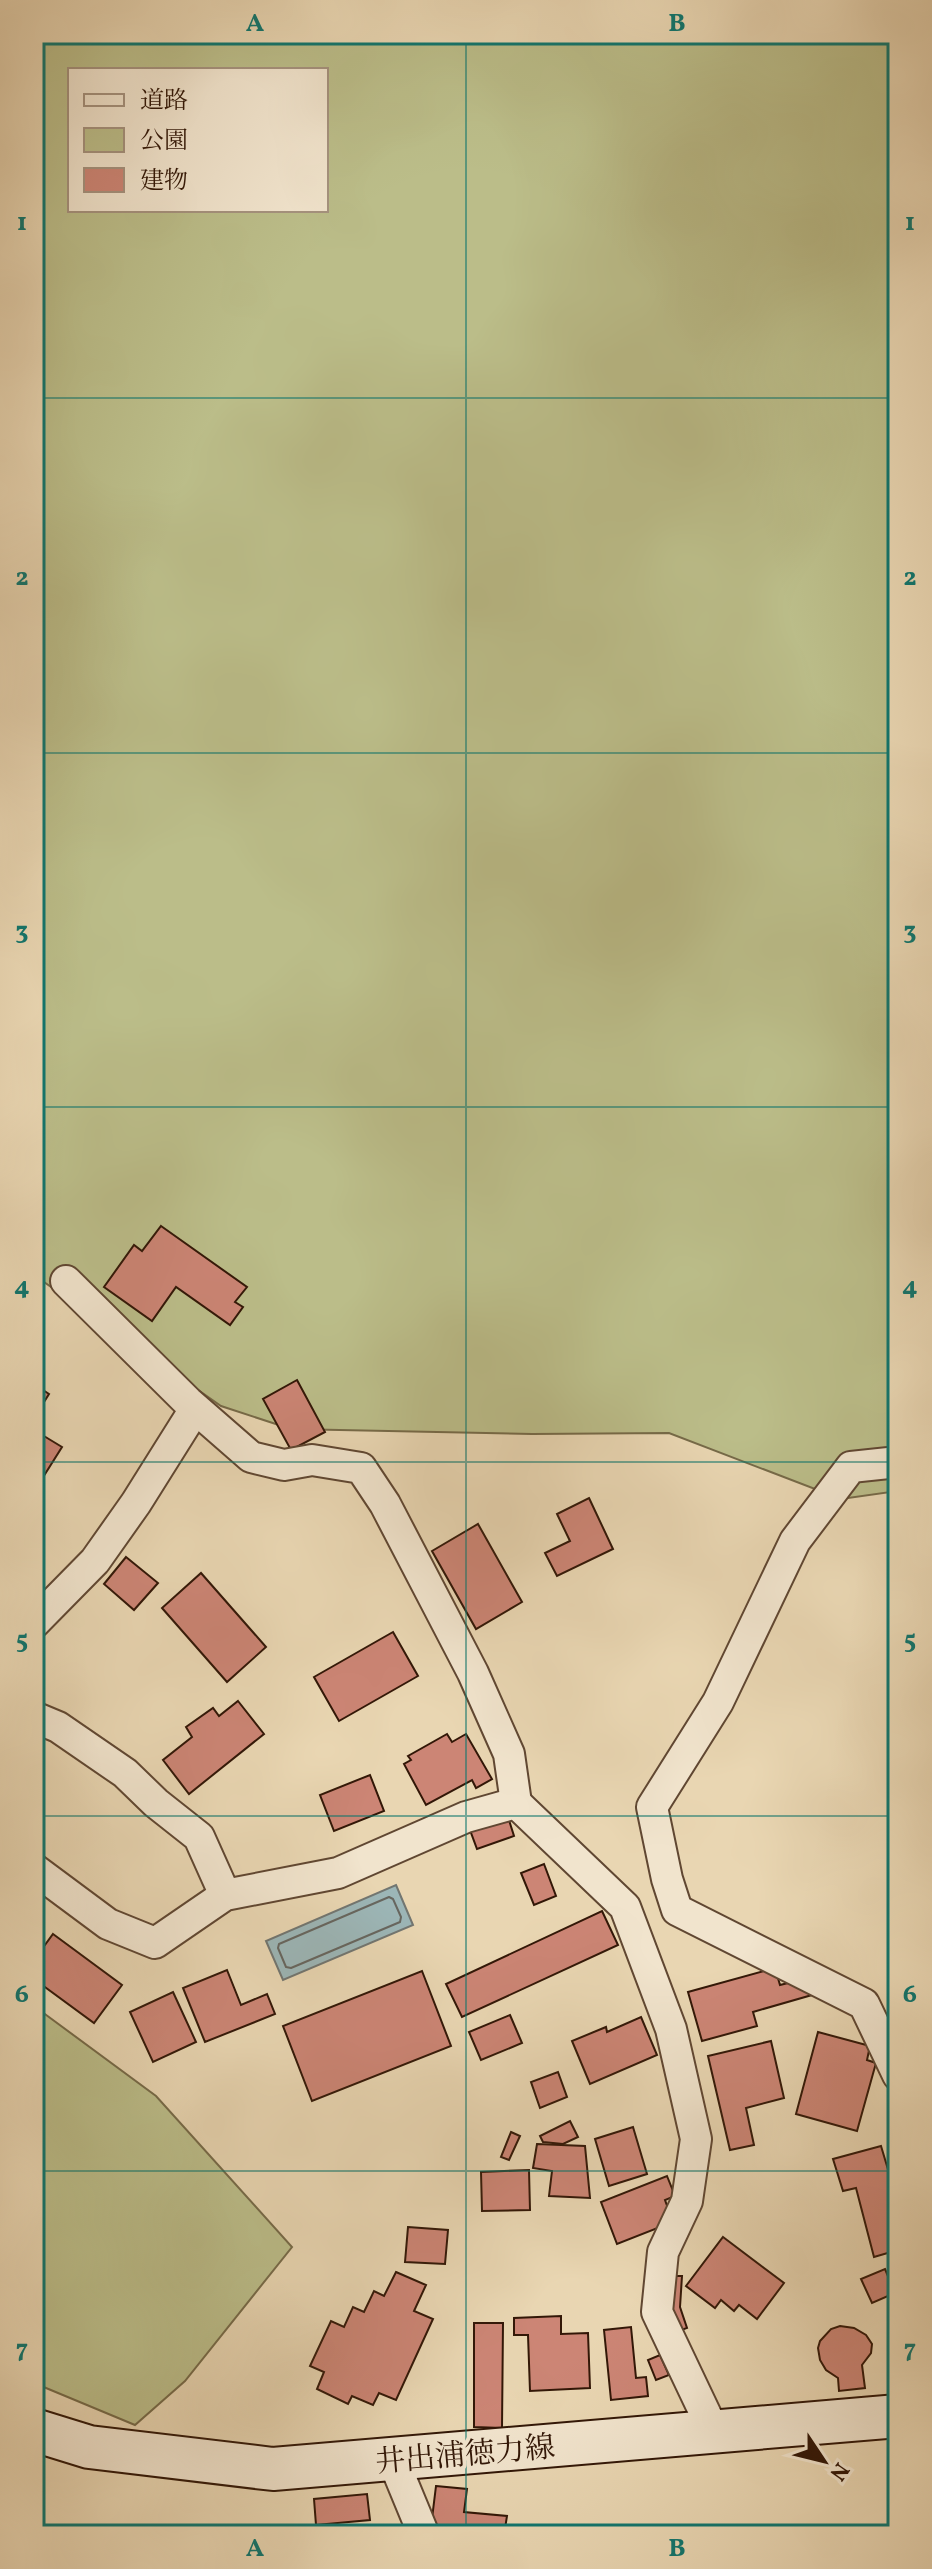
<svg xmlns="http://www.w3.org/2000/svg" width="932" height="2569" viewBox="0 0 932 2569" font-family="Vollkorn,'Noto Serif JP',serif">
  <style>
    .green { fill: #bbbd89; stroke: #766a48; stroke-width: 2; fill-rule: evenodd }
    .water { fill: #9cb6b7; stroke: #727671; stroke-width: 2 }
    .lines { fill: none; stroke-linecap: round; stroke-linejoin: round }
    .shore { stroke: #67665f; stroke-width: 2 }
    .building { fill: #cc8575; stroke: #321707; stroke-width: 2 }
    .street-casing { stroke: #604732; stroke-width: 34 }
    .secondary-casing { stroke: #321707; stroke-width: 46 }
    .street { stroke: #f1e4cd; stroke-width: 30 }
    .secondary { stroke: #f1e4cd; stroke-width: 42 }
    .grid { fill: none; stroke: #0f766e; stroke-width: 2; stroke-opacity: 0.55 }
    .labels { text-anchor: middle; stroke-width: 8; stroke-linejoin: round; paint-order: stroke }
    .street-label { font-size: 30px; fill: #321707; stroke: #f1e4cd }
    .neatline { fill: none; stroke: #0f766e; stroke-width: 3 }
    .grid-label { font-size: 26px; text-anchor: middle; font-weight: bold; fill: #0f766e }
  </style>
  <rect width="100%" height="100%" fill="#e9d6b2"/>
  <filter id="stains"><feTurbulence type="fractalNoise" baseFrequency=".0025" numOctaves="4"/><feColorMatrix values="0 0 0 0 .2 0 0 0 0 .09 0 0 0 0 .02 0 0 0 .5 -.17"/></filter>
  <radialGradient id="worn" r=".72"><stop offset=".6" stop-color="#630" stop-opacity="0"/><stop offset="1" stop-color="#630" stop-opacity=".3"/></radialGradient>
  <g class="green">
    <path d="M34,34H898V1491L841,1499L669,1433L532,1434L291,1429L221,1406L34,1275ZM70,70H326V210H70Z"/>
    <polygon points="34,2006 156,2096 292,2247 185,2381 135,2425 34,2383"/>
  </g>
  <polygon class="water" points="396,1885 413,1925 283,1980 266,1941"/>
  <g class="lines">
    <polygon class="shore" points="389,1897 393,1899 401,1917 400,1922 291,1968 286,1967 278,1948 279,1944"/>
  </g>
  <g class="building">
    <polygon points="161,1226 247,1287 235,1302 243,1307 230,1325 176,1287 152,1321 104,1287 134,1245 142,1251"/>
    <polygon points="297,1380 325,1432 291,1450 263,1399"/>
    <polygon points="34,1384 49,1394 34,1418"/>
    <polygon points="34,1430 62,1447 35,1490 34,1490"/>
    <polygon points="589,1498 613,1549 557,1576 545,1553 570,1541 557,1514"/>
    <polygon points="478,1524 522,1602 476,1629 432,1551"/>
    <polygon points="126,1557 158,1583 134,1610 104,1584"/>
    <polygon points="201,1573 266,1647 227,1682 162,1608"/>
    <polygon points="393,1632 418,1676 339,1721 314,1677"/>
    <polygon points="238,1701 264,1734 189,1794 163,1760 192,1737 186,1727 213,1708 219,1716"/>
    <polygon points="447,1734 452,1742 466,1734 492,1779 476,1788 472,1780 426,1805 404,1764 411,1760 408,1756"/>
    <polygon points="370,1775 384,1811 334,1831 320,1795"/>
    <polygon points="508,1817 514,1836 477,1849 470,1830"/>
    <polygon points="544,1864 556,1896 534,1905 521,1873"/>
    <polygon points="602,1911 618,1945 462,2017 446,1984"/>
    <polygon points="53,1934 122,1985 94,2023 34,1979 34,1960"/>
    <polygon points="775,1968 780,1985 808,1978 812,1995 753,2012 757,2026 702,2041 688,1992"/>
    <polygon points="227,1970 241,2005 267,1994 275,2014 205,2042 183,1988"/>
    <polygon points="422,1971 451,2046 312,2101 283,2026"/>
    <polygon points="173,1992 196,2042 153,2062 130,2012"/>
    <polygon points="510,2015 522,2043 481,2060 469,2032"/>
    <polygon points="641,2017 657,2055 590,2084 572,2041 606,2027 607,2032"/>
    <polygon points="818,2032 870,2046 867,2060 876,2063 857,2131 796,2114"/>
    <polygon points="771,2041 784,2098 746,2108 754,2145 730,2150 708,2056"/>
    <polygon points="558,2072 567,2097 540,2108 531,2082"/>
    <polygon points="570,2121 578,2137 563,2144 543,2142 540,2136"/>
    <polygon points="633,2127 647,2174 609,2186 595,2139"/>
    <polygon points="511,2132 520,2136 509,2160 501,2157"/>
    <polygon points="537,2144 585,2146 590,2198 549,2196 552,2171 533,2168"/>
    <polygon points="881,2146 890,2176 898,2174 898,2250 874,2257 856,2188 843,2191 833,2159"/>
    <polygon points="529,2170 530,2210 482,2211 481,2172"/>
    <polygon points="667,2176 675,2196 665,2200 673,2222 617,2244 601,2202"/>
    <polygon points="408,2227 448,2230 445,2264 405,2262"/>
    <polygon points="723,2237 784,2283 757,2319 739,2305 734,2311 721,2300 715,2308 686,2286"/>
    <polygon points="885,2269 895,2293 872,2303 861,2279"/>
    <polygon points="396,2272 426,2285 414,2311 433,2319 396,2400 379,2393 373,2405 352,2396 348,2404 317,2389 324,2372 310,2366 331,2321 344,2327 353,2307 364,2312 374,2291 384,2296"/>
    <polygon points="669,2276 682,2276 680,2307 687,2328 676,2332 666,2305"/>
    <polygon points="893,2314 898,2314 898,2353 897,2353"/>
    <polygon points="561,2316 561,2334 588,2333 590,2388 530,2391 528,2335 514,2335 514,2318"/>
    <polygon points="474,2323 503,2323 502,2428 474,2427"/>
    <polygon points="840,2326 854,2328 866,2335 872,2344 871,2353 862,2365 865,2388 839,2391 838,2378 826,2370 820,2360 818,2348 820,2341 831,2329"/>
    <polygon points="631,2327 636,2378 646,2377 648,2396 611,2400 604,2330"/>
    <polygon points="660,2355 669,2375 656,2380 648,2360"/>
    <polygon points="436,2486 467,2489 464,2512 507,2516 504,2535 430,2535"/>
    <polygon points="367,2494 370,2520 316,2525 314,2499"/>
  </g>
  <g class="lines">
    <defs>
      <g id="street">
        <polyline points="66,1281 188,1402 251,1457 284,1465 312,1460 361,1468 385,1504 473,1673 509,1754 516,1803"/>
        <polyline points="898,1462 851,1467 795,1541 718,1702 652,1807 667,1879 677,1910 864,2004 898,2075"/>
        <polyline points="34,1623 95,1561 136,1503 195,1409"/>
        <polyline points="34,1717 58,1727 125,1773 156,1803 199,1837 225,1895"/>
        <polyline points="34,1869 108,1924 155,1943 225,1895 338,1873 466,1817 516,1803 625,1907 671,2029 696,2139 687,2201 663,2252 657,2312 714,2432"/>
        <polyline points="393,2460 424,2535"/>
      </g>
      <polyline id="secondary" points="34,2430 89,2447 273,2469 898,2416"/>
    </defs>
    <use href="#street" class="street-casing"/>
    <use href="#secondary" class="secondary-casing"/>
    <use href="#street" class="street"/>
    <use href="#secondary" class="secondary"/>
  </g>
  <path class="grid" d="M466,34V2535M34,398H898M34,753H898M34,1107H898M34,1462H898M34,1816H898M34,2171H898"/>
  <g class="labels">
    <g class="street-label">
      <text transform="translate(465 2454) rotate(-5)" y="10">井出浦徳力線</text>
    </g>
  </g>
  <rect width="932" height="2569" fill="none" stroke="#e9d6b2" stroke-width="88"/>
  <rect x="68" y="68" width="260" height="144" fill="#f1e4cd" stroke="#a5927e" stroke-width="2"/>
  <rect x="84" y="94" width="40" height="12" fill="#f1e4cd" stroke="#a5927e" stroke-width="2"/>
  <text x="140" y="108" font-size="24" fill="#321707">道路</text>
  <rect x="84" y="128" width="40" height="24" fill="#bbbd89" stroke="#a5927e" stroke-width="2"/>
  <text x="140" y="148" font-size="24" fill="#321707">公園</text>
  <rect x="84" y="168" width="40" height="24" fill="#cc8575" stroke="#a5927e" stroke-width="2"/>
  <text x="140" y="188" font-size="24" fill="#321707">建物</text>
  <g transform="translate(824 2461) rotate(125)" stroke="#f1e4cd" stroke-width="6" paint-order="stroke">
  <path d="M0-6L14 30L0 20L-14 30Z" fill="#321707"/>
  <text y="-12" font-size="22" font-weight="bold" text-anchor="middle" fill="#321707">N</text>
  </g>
  <rect x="44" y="44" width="844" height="2481" class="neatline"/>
  <g class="grid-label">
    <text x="255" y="31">A</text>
    <text x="677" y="31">B</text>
    <text x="22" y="230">1</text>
    <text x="910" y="230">1</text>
    <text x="22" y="585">2</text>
    <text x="910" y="585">2</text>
    <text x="22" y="939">3</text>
    <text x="910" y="939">3</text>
    <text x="22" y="1294">4</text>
    <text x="910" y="1294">4</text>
    <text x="22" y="1648">5</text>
    <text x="910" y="1648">5</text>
    <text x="22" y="2002">6</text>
    <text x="910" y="2002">6</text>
    <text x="22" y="2357">7</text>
    <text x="910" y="2357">7</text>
    <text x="255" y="2556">A</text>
    <text x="677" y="2556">B</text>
  </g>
  <rect width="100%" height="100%" filter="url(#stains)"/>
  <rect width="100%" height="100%" fill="url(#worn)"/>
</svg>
